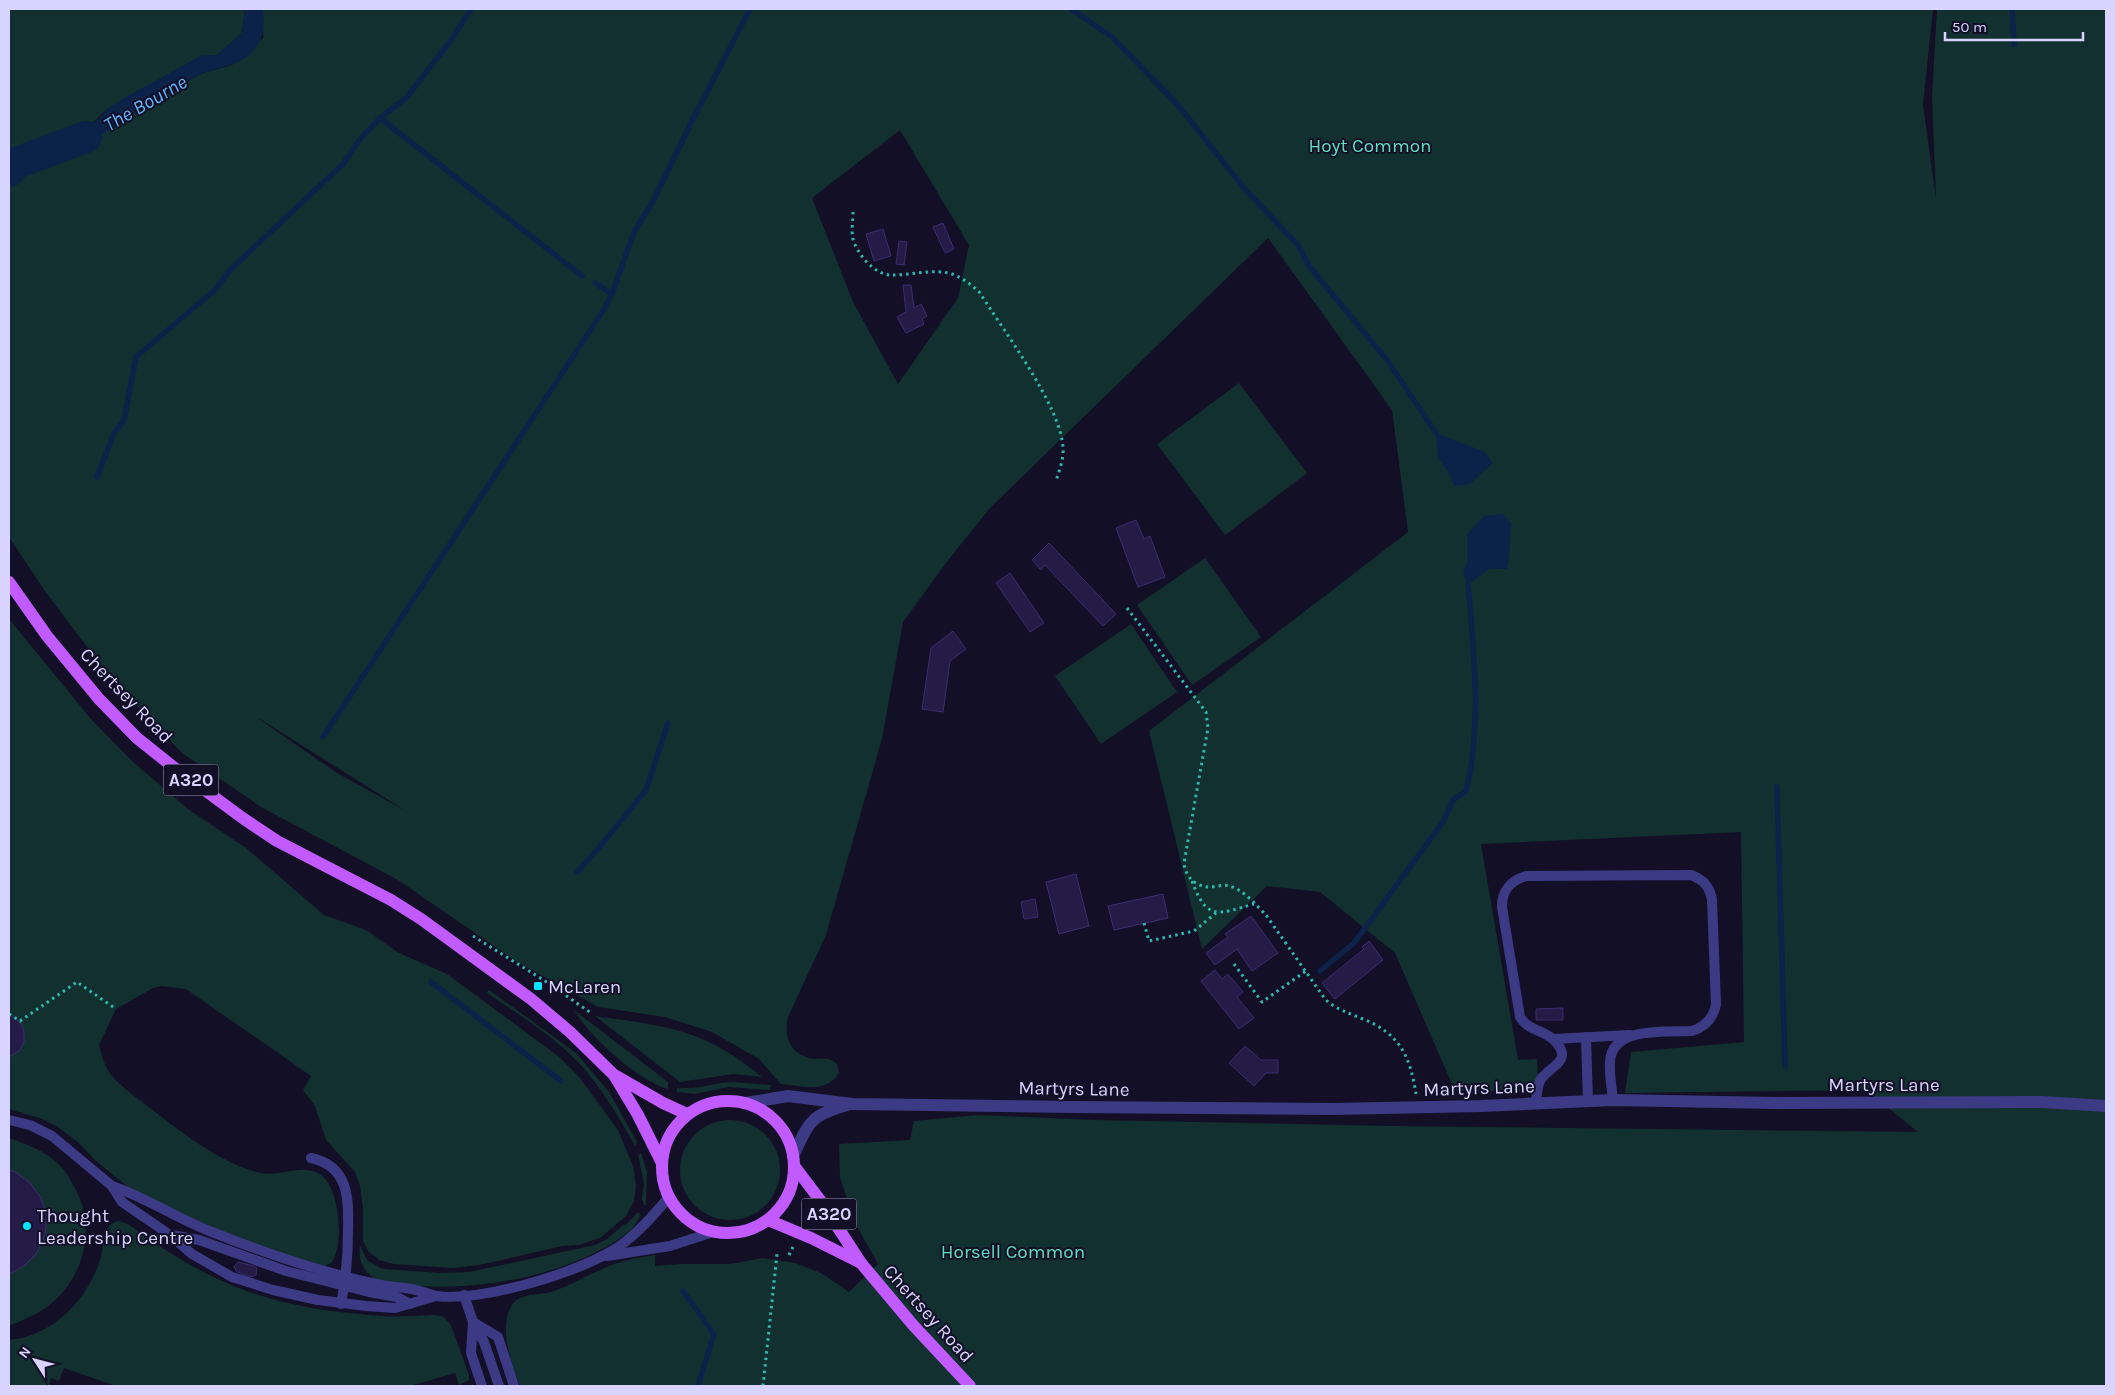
<svg xmlns="http://www.w3.org/2000/svg" width="2115" height="1395" viewBox="0 0 2115 1395" font-family="Karla,sans-serif">
  <style>
    .green { fill: #12302f; fill-rule: evenodd }
    .water { fill: #0c2248 }
    .lines { fill: none; stroke-linecap: round; stroke-linejoin: round }
    .stream { stroke: #0c2248; stroke-width: 5.5 }
    .river { stroke: #0c2248; stroke-width: 32 }
    .building { fill: #241b47; stroke: #3b2d73 }
    .path { stroke: #2fb8b0; stroke-width: 3; stroke-dasharray: 2.5 4; stroke-linecap: butt }
    .lane { stroke: #3d3a85; stroke-width: 10 }
    .street { stroke: #3d3a85; stroke-width: 12 }
    .primary { stroke: #c25bff; stroke-width: 12 }
    .poi-dot { fill: #00e5ff; stroke: #130f26; stroke-width: 2 }
    .labels { text-anchor: middle; stroke-width: 4; stroke-linejoin: round; paint-order: stroke }
    .shield { fill: #130f26; stroke: #9e99be; stroke-width: 1 }
    .shield-label { font-size: 18px; font-weight: bold; fill: #d9d4ff }
    .park-label { font-size: 19px; fill: #5fe0c0; stroke: #130f26 }
    .street-label { font-size: 19px; fill: #d9d4ff; stroke: #130f26 }
    .poi-label { font-size: 19px; fill: #d9d4ff; stroke: #130f26; text-anchor: start }
    .water-label { font-size: 20px; font-style: italic; fill: #62b6ff; stroke: #130f26 }
  </style>
  <rect width="100%" height="100%" fill="#130f26"/>
  <g class="green">
    <path d="M9,9H245L242,33L217,55H203C173,72 142,88 112,106C100,113 93,126 80,132C67,139 55,138 43,143L48,159L91,140L182,84L203,73L232,65L263,38V9H1933L1923,105L1936,199L1932,97L1937,9H2106V1386H520C511,1364 498,1327 512,1305C520,1292 541,1296 554,1291C574,1284 593,1272 614,1264C627,1260 641,1257 655,1255V1266L682,1264H730L763,1258L795,1263L821,1273L849,1292L878,1264L854,1221L840,1177L839,1144L910,1140L914,1121L978,1115L1095,1120L1392,1126L1918,1132L1866,1090L1625,1093L1631,1052L1744,1042L1741,832L1481,844L1518,1060L1537,1059L1539,1092L1455,1091L1395,953L1320,892L1267,886L1202,949L1149,731L1408,532L1392,410L1268,238L990,508L949,559L903,622L882,739L826,935L788,1017C784,1033 788,1051 806,1057C817,1062 826,1054 837,1064L839,1072C828,1094 802,1086 781,1084L759,1059L712,1032L665,1017L598,1007L516,961L398,880L261,807L182,753L105,671L45,591L9,537ZM900,130L969,245L958,298L898,384L853,302L812,198ZM259,719H260L406,811L337,773Z"/>
    <polygon points="1239,383 1307,473 1225,535 1157,444"/>
    <polygon points="1205,558 1261,637 1192,685 1137,605"/>
    <path d="M9,619L91,719L132,761L188,809L246,848L324,915L366,930L399,953L447,974L558,1056L580,1078L618,1130L633,1166L636,1186L634,1201L626,1216L600,1238L578,1245L562,1246L480,1265L453,1268L394,1264L379,1260L368,1251L363,1241V1208L360,1186L355,1172L326,1140L315,1106L303,1090L311,1076L186,989L162,986L153,988L116,1009L99,1045C102,1056 105,1068 112,1076C123,1089 138,1098 150,1108C184,1134 219,1163 261,1173C280,1177 299,1164 318,1173C340,1183 345,1247 331,1263L322,1267L234,1237L134,1192L96,1161L78,1142L56,1126L42,1119L9,1109Z"/>
    <polygon points="1131,624 1177,692 1101,744 1055,676"/>
    <path d="M489,990L576,1053L609,1092L637,1142L635,1146C619,1117 601,1087 579,1063C552,1035 518,1014 487,993Z"/>
    <path d="M574,1010L668,1082V1089C638,1081 590,1037 574,1010Z"/>
    <path d="M595,1016C666,1026 705,1029 762,1077L733,1074L680,1082Z"/>
    <path d="M732,1082L771,1085L770,1090L729,1087L695,1094L677,1092V1088C696,1090 713,1083 732,1082Z"/>
    <circle cx="730" cy="1170" r="50"/>
    <path d="M9,1138C28,1145 47,1151 61,1167C66,1171 69,1178 72,1183C103,1232 79,1297 27,1318C21,1321 15,1324 9,1325Z"/>
    <polygon points="641,1153 647,1172 646,1205 644,1205 642,1199 644,1184 638,1155"/>
    <path d="M638,1212L641,1215C637,1222 633,1229 627,1233C607,1249 579,1261 555,1269C507,1284 457,1290 407,1285C396,1284 384,1285 374,1278C362,1270 358,1259 360,1245L367,1260L382,1269L441,1273L469,1272L595,1245L607,1239L623,1225L625,1226Z"/>
    <path d="M119,1221L128,1224C163,1250 203,1275 244,1290C281,1304 322,1311 360,1314C377,1316 394,1317 410,1316C421,1316 434,1313 444,1317L451,1325L469,1375V1380L459,1385L455,1373L410,1386H116L64,1368L59,1381L51,1378L49,1386H9V1340C53,1336 87,1300 100,1260C103,1250 103,1234 109,1226C112,1223 115,1222 119,1221Z"/>
  </g>
  <g class="water">
    <path d="M245,9H263C264,30 265,38 250,54C237,67 216,67 201,74C148,99 104,143 47,159L43,144L50,140H61L80,132L95,122L110,107L135,92L203,55H217L242,33Z"/>
    <path d="M37,143L41,158C29,161 14,170 9,181V160Z"/>
    <polygon points="1436,433 1485,452 1493,463 1470,484 1454,486 1448,472 1438,458"/>
    <path d="M1503,514L1511,523C1509,539 1511,554 1507,569H1489L1468,585L1463,573L1467,564V534L1484,516Z"/>
  </g>
  <g class="lines">
    <g class="stream">
      <polyline points="1071,9 1112,37 1177,104 1244,188 1298,245 1309,266 1387,360 1436,433"/>
      <polyline points="2012,9 2014,44"/>
      <polyline points="380,118 582,276"/>
      <polyline points="595,283 612,294"/>
      <polyline points="97,477 114,433 124,420 136,357 216,289 230,270 343,164 361,138 380,118 406,98 449,43 471,9"/>
      <polyline points="323,737 603,311 612,294 634,232 652,203 694,117 750,9"/>
      <polyline points="1777,787 1785,1066"/>
      <polyline points="577,872 598,849 646,790 668,723"/>
      <path d="M1320,971L1354,943L1443,822L1453,800L1466,791C1482,728 1474,649 1468,585"/>
      <polyline points="431,982 561,1081"/>
      <polyline points="683,1291 714,1334 698,1386"/>
    </g>
    <polyline class="river" points="9,171 16,163 86,137"/>
  </g>
  <g class="building">
    <polygon points="943,223 954,249 945,253 933,227"/>
    <polygon points="883,229 891,256 874,261 866,234"/>
    <polygon points="899,241 907,242 904,265 896,264"/>
    <polygon points="903,285 911,285 914,308 921,304 927,316 922,319 924,324 906,333 897,317 906,312"/>
    <polygon points="1136,520 1144,539 1150,536 1165,577 1138,587 1116,528"/>
    <polygon points="1049,543 1116,614 1103,626 1045,565 1041,570 1032,560"/>
    <polygon points="1010,573 1044,623 1030,632 996,583"/>
    <polygon points="953,631 966,649 950,661 943,712 922,709 931,648"/>
    <polygon points="1076,874 1089,926 1059,934 1046,882"/>
    <polygon points="1163,894 1168,918 1114,930 1108,906"/>
    <polygon points="1035,899 1038,917 1024,919 1021,902"/>
    <polygon points="1251,916 1278,953 1252,971 1237,949 1215,965 1206,953 1228,937 1225,934"/>
    <polygon points="1369,941 1383,960 1335,999 1322,983 1364,949 1362,947"/>
    <polygon points="1215,970 1222,979 1228,974 1243,992 1237,997 1254,1018 1239,1029 1201,981"/>
    <polygon points="1563,1008 1563,1020 1536,1020 1536,1009"/>
    <polygon points="9,1015 16,1019 22,1025 24,1033 24,1042 20,1050 9,1057"/>
    <polygon points="1245,1046 1261,1060 1278,1060 1278,1073 1266,1073 1254,1086 1229,1063"/>
    <polygon points="9,1170 15,1172 30,1183 41,1198 47,1217 45,1235 37,1253 24,1266 9,1274"/>
    <polygon points="238,1262 254,1266 257,1268 256,1275 250,1277 237,1272 234,1267"/>
  </g>
  <g class="lines">
    <g class="path">
      <path d="M853,212C853,220 851,232 853,239C857,254 874,274 890,275C908,276 934,268 952,274C963,278 972,285 980,293C1003,330 1061,406 1063,448C1064,459 1059,471 1056,481"/>
      <path d="M1127,608L1206,712L1208,728L1184,863C1185,876 1195,887 1210,887C1216,887 1224,884 1229,886C1243,889 1257,906 1266,915L1325,999C1335,1009 1349,1013 1363,1019C1400,1034 1410,1056 1416,1094"/>
      <path d="M1192,881C1207,922 1218,914 1254,904"/>
      <polyline points="1144,923 1149,941 1194,931 1216,913"/>
      <polyline points="473,936 545,981 591,1013"/>
      <polyline points="1234,964 1262,1002 1306,971"/>
      <polyline points="9,1014 20,1021 77,982 116,1009"/>
      <polyline points="789,1255 793,1247"/>
      <polyline points="763,1386 777,1254"/>
    </g>
    <g class="lane">
      <polyline points="1586,1037 1588,1101"/>
      <polyline points="1553,1039 1630,1035"/>
      <path d="M1535,1104C1537,1097 1537,1087 1540,1081C1547,1067 1575,1062 1555,1041C1545,1030 1528,1031 1520,1017L1502,907C1502,890 1510,881 1526,876L1691,875C1704,880 1710,887 1712,900L1716,1005C1713,1018 1705,1027 1692,1031C1668,1032 1611,1026 1610,1062C1609,1074 1612,1088 1613,1100"/>
      <polyline points="9,1120 30,1125 52,1136 112,1186 122,1202 170,1235 192,1254 232,1277 273,1290 318,1300 366,1306 395,1308 436,1296"/>
      <path d="M311,1158C349,1166 349,1199 348,1231C348,1256 346,1279 341,1304"/>
      <path d="M112,1186C147,1198 178,1219 212,1232C267,1254 323,1273 381,1285C391,1287 401,1287 411,1289C419,1290 428,1294 436,1296C482,1302 582,1272 620,1246C639,1232 653,1216 668,1198"/>
      <polyline points="172,1235 199,1240 286,1271 369,1292 397,1297 410,1304"/>
      <polyline points="607,1256 670,1246 713,1232"/>
      <polyline points="464,1295 473,1322 471,1353 482,1386"/>
      <polyline points="473,1322 498,1337 514,1386"/>
      <polyline points="473,1323 484,1342 499,1386"/>
    </g>
    <g class="street">
      <polyline points="746,1103 788,1096 852,1104 1072,1107 1333,1109 1481,1106 1613,1100 1776,1103 2042,1102 2106,1106"/>
      <path d="M793,1156C810,1121 809,1116 847,1105"/>
    </g>
    <g class="primary">
      <polyline points="9,582 47,636 99,699 137,738 172,766 244,819 277,841 391,900 421,919 531,999 570,1032 614,1075 638,1115 661,1161"/>
      <polyline points="616,1076 663,1103 687,1114"/>
      <circle cx="728" cy="1167" r="66"/>
      <polyline points="795,1167 820,1200 861,1263 913,1325 970,1386"/>
      <polyline points="768,1220 811,1238 861,1263"/>
    </g>
  </g>
  <g class="poi-dot">
    <rect x="533" y="981" width="10" height="10" rx="2.5"/>
    <circle cx="27" cy="1226" r="5"/>
  </g>
  <g class="labels">
    <g class="shield">
      <rect x="163.5" y="764.5" width="55" height="31" rx="4"/>
      <rect x="801.5" y="1198.5" width="55" height="31" rx="4"/>
    </g>
    <g class="shield-label">
      <text x="191" y="786">A320</text>
      <text x="829" y="1220">A320</text>
    </g>
    <g class="park-label">
      <text x="1370" y="152">Hoyt Common</text>
      <text x="1013" y="1258">Horsell Common</text>
    </g>
    <g class="street-label">
      <text transform="translate(127 695) rotate(46)" y="7">Chertsey Road</text>
      <text x="1884" y="1091">Martyrs Lane</text>
      <text transform="translate(1479 1087) rotate(-2)" y="7">Martyrs Lane</text>
      <text transform="translate(1074 1088) rotate(1)" y="7">Martyrs Lane</text>
      <text transform="translate(929 1313) rotate(48)" y="7">Chertsey Road</text>
    </g>
    <g class="poi-label">
      <text x="548" y="993">McLaren</text>
      <text x="37" y="1222">Thought<tspan x="37" dy="22">Leadership Centre</tspan></text>
    </g>
    <g class="water-label">
      <text transform="translate(145 103) rotate(-30)" y="7">The Bourne</text>
    </g>
  </g>
  <rect width="2115" height="1395" fill="none" stroke="#d9d4ff" stroke-width="20"/>
  <g transform="translate(35 1360) rotate(306)" stroke="#130f26" stroke-width="4" paint-order="stroke">
  <path d="M0-4L9 19L0 12L-9 19Z" fill="#d9d4ff"/>
  <text y="-8" font-size="14" font-weight="bold" text-anchor="middle" fill="#d9d4ff">N</text>
  </g>
  <path d="M1945 32v8h138v-8" fill="none" stroke="#d9d4ff" stroke-width="2.5"/>
  <text x="1952" y="32" font-size="15" fill="#d9d4ff" stroke="#130f26" stroke-width="4" paint-order="stroke">50 m</text>
</svg>
